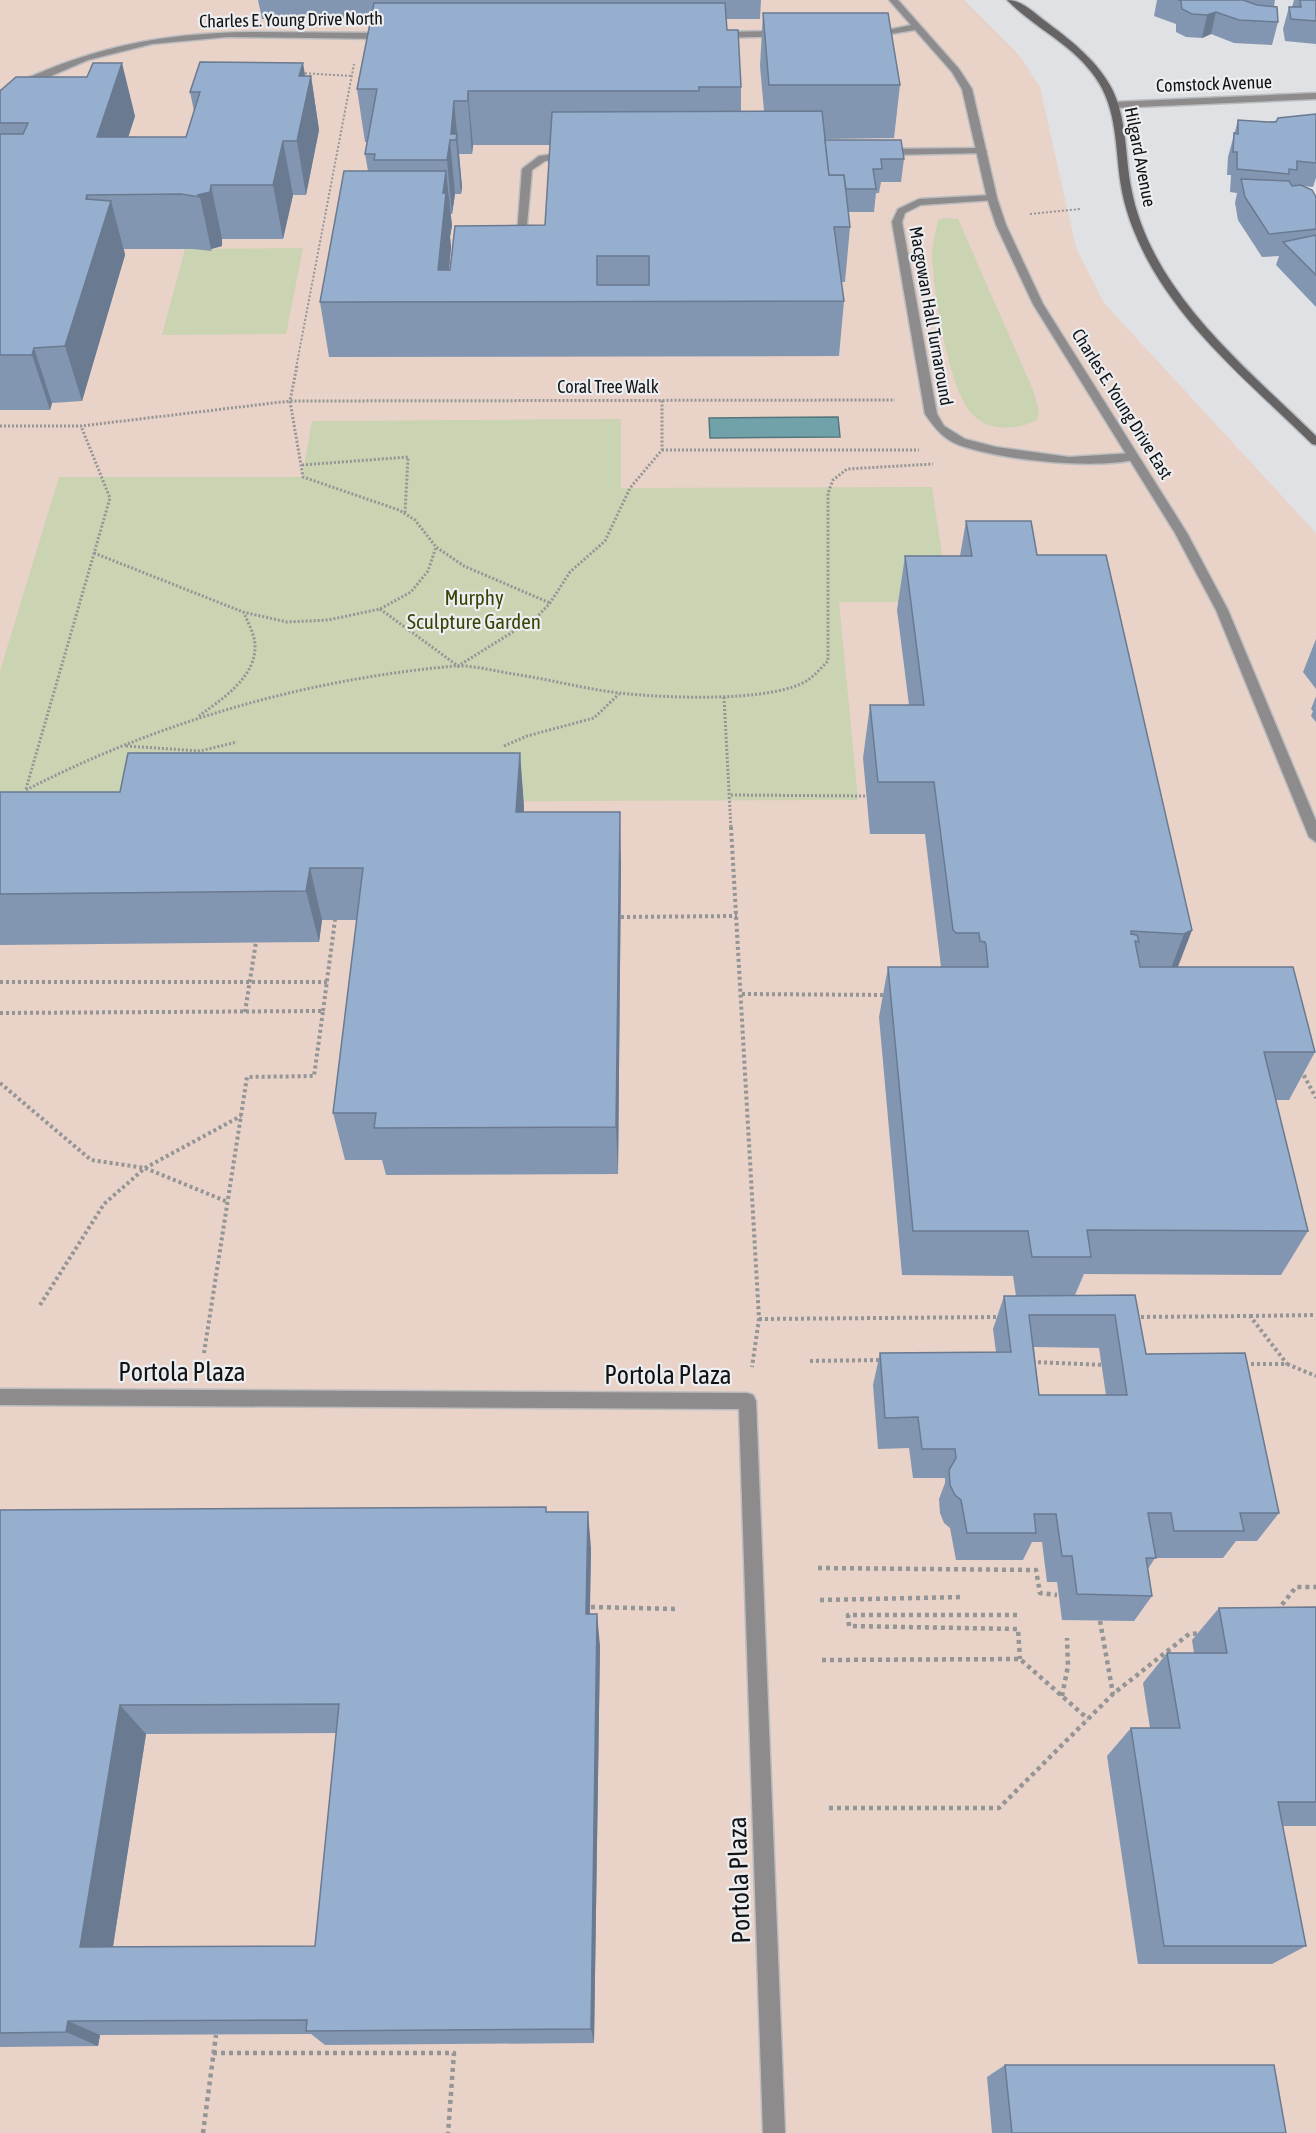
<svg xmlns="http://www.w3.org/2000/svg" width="1316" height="2133" viewBox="0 0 1316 2133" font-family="'Asap Condensed',sans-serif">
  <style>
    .education { fill: #e9d2c7 }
    .green { fill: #cad3b2 }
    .water { fill: #71a1a9; stroke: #54767c; stroke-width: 1.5 }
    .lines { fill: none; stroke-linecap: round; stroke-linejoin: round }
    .lane-casing { stroke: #babcbf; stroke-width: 3 }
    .street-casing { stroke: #babcbf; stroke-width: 3 }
    .secondary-casing { stroke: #babcbf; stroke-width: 3 }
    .path-far3 { stroke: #949597; stroke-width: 2; stroke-dasharray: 2 2; stroke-linecap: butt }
    .path-far2 { stroke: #949597; stroke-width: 3; stroke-dasharray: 2 2; stroke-linecap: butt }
    .path-far1 { stroke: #949597; stroke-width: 4; stroke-dasharray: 3 3; stroke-linecap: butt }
    .path { stroke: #949597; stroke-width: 4.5; stroke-dasharray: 4 4; stroke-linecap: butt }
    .lane { fill: #8d8b8c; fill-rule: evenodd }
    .street { fill: #8d8b8c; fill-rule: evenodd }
    .secondary { fill: #666364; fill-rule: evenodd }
    .wall { fill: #8296b1; fill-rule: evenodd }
    .shaded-wall { fill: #6a7a90 }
    .building { fill: #97afce; stroke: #6a7a90; stroke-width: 1.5; fill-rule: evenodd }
    .labels { text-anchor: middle; stroke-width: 4.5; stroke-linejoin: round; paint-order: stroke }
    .far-street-label { font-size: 18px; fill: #121314; stroke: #eceef1 }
    .park-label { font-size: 21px; fill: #394404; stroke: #eceef1 }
    .near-street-label { font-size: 26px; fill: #121314; stroke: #eceef1 }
  </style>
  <rect width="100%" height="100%" fill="#dfe1e4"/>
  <polygon class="education" points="0,0 964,0 1019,55 1040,87 1076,248 1104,303 1316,533 1316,2133 0,2133"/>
  <g class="green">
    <path d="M945,218L958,219L1033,390L1039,411L1037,420C1018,430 990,432 973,415C948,390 934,292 932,256C932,245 936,232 938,220Z"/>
    <polygon points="303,248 286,334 162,335 185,249"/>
    <polygon points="621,419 621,488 932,487 949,602 839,602 858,800 0,803 0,671 59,477 302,477 312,421"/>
  </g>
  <polygon class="water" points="838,417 840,437 710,438 709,418"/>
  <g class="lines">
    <defs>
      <g id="lane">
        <polygon points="982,148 987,151 985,153 884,155 879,152 884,149"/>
        <polygon points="569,152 572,153 572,157 545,161 532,170 525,246 516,248 522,169 539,156"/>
        <path d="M992,195L995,196V200L921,205L905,213L902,222L937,414L944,426L965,439L996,447L1069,457L1134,453L1138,455V459C1094,470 1001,460 959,445C943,439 934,427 925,414L892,222L898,209L919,199Z"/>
      </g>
      <g id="street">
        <polygon points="889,0 898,0 959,69 972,89 997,198 1006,225 1043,304 1187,533 1228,610 1316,821 1316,842 1309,837 1216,610 1175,533 1033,304 996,225 987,198 962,89 952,72 915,30 872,37 868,34 911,25"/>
        <polygon points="782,31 785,32 785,36 719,38 715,35 719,32"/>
        <path d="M253,32L386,33L390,36L386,39L227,37L152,44L88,60L0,98V91C86,48 158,33 253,32Z"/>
        <polygon points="1316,93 1316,99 1114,108 1109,105 1114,102"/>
        <polygon points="0,1389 747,1393 753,1395 756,1401 785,2133 763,2133 739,1409 0,1405"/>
      </g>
      <path id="secondary" d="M1007,0C1023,0 1036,15 1049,24C1073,42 1098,62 1112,89C1127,119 1125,155 1131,187C1137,221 1153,255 1172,283C1211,341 1266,387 1316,436V445L1312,444C1254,387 1186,332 1147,259C1135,236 1125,211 1121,186C1115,149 1118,109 1095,77C1072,44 1034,28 1007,0Z"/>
    </defs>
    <use href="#lane" class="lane-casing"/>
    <use href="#street" class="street-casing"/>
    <use href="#secondary" class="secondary-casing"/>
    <g class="path-far3">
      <polyline points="301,73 352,76"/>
      <polyline points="1030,214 1080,209"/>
      <polyline points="296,368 354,64"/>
    </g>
    <g class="path-far2">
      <polyline points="297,366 290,401 303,477 399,510 415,520 436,547 464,566 550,603"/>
      <polyline points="0,426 81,426 290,401 895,400"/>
      <polyline points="662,450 919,450"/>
      <polyline points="302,465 408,457 405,513"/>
      <polyline points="94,553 243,612 287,622 328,620 380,609 411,592 428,571 436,547"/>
      <polyline points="380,609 458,666 537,617 550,603 570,572 605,541 630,488 662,450 662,400"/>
      <polyline points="724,697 731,829"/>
      <path d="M199,716C222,699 257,677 255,644C254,633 248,623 244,613"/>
      <polyline points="126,746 200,751 237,742"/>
      <polyline points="504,746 527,736 594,718 619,694"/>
      <polyline points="26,789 110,498 81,426"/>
      <path d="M26,790C158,722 307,679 455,666C473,665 495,671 513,674C549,679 584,689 620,693C663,698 773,703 808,680C815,675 822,667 828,661V493L833,480L847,469L933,464"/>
      <polyline points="731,795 867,796"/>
    </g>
    <g class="path-far1">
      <polyline points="731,827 759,1319 752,1367"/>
      <polyline points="621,917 737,916"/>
      <polyline points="0,982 327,982"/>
      <polyline points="742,994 888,995"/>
      <polyline points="323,1011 335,920"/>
      <polyline points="245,1012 256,942"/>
      <polyline points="0,1013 323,1011 314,1076 247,1077 204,1353"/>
      <polyline points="1301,1070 1316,1098"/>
      <polyline points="0,1083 91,1160 145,1168 228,1202"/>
      <polyline points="40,1305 104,1204 145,1168 241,1116"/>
      <polyline points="1250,1316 1316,1315"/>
      <polyline points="1135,1317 1250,1316 1287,1364"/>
      <polyline points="759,1319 1002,1317"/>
      <polyline points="810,1361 881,1360"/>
      <polyline points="1032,1362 1106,1365"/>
      <polyline points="1245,1364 1287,1364 1316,1376"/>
    </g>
    <g class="path">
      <polyline points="818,1568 1036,1570 1040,1593 1057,1595"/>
      <polyline points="820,1600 962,1597"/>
      <polyline points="591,1607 677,1609"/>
      <polyline points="1277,1611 1296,1587 1316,1587"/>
      <polyline points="1017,1615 848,1615 849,1626 1018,1629 1020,1659"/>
      <polyline points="1100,1621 1113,1694"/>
      <polyline points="822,1660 1020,1659 1088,1719"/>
      <polyline points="1062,1696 1068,1666 1067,1638"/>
      <polyline points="829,1808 999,1808 1113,1694 1189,1634 1202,1633"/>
      <polyline points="213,2053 454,2053 448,2133"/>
      <polyline points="203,2133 216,2035"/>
    </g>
    <use href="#lane" class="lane"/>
    <use href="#street" class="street"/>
    <use href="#secondary" class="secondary"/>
  </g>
  <g class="wall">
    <path d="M258,0H761L760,19H726L727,30L741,87V111H764L760,66L763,13L900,85L894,138L825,139V140L904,159L901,182H881L879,193H876L874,212H848L850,227L845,282H841L844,301L839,356L329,357L320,302L368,171L365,154L367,142H365L357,89L371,19H262ZM473,145H550L545,225L449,270L451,247L450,237L452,225L450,214H452L455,194H461L462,187L459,154H472Z"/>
    <polygon points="1157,0 1275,0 1274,6 1278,22 1272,45 1234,43 1211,34 1202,38 1186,37 1176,32 1176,24 1154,16"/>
    <polygon points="1294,0 1316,0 1316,44 1285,41 1283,29 1289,7 1292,7"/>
    <polygon points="305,76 311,76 319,130 306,195 293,195 283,239 222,239 222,246 211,249 212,251 193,249 124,249 125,255 82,401 52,403 50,410 0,410 0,91 135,116 128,137 186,137 194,111 190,92"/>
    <polygon points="1316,114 1316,178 1313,187 1303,186 1316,229 1316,307 1276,265 1279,256 1262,257 1238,220 1235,203 1237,193 1230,192 1231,175 1227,175 1228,157 1238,120 1268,122"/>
    <path d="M966,521L1037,555L1192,930L1178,967L1315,1052L1289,1100H1276L1308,1231L1281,1275L1084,1274L1075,1295H1135L1146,1354L1279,1513L1257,1541H1236L1223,1558H1155L1148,1569L1152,1596L1134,1621L1062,1620L1057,1582H1047L1042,1542H1032L1023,1560H956L950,1528L944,1523L940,1513L939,1499L945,1483V1478H913L909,1448L878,1449L873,1385L880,1353L996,1352L993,1329L1004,1296H1016L1013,1276L902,1275L879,1017L888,967H941L925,834H870L863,758L870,705H909L897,610L905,556H960ZM1034,1347L1099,1348L1106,1395H1039Z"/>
    <polygon points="1316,639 1316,689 1303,672"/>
    <polygon points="1316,696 1316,722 1311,716 1313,711 1311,709"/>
    <polygon points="520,753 524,812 621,864 618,1174 386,1175 382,1160 345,1160 333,1113 357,920 322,920 319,942 0,945 0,792 120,792"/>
    <path d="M0,1510L547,1512L591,1548L590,1614L600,1646L594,2043L325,2045L311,2034L100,2035L98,2046L0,2047ZM336,1733L315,1946L113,1947L146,1734Z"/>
    <polygon points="1316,1607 1316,1826 1282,1826 1306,1946 1272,1964 1138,1964 1107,1756 1131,1728 1150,1728 1143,1683 1167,1653 1194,1653 1192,1640 1219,1608"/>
    <polygon points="1005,2065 1286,2133 992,2133 987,2077"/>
  </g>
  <g class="shaded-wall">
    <polygon points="1216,12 1211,34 1202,38 1207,15"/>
    <polygon points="122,63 135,116 111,191 97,137"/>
    <polygon points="303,63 308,92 311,76 319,130 306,195 297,141 299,76"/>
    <polygon points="468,91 473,145 472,154 468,101"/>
    <polygon points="454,101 459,154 462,187 461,194 456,140 451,134"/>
    <polygon points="450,140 455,194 452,214 447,160"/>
    <polygon points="283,141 293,195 283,239 273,185"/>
    <polygon points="446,171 452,225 450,237 451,247 446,302 438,270 443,193"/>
    <polygon points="211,185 222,239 222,246 211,249 200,197 198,195"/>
    <polygon points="87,195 99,238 111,201 125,255 82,401 65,346 86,199"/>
    <polygon points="34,348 52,403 50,410 32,355"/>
    <polygon points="520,753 524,806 521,864 516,812"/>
    <polygon points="620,812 621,864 618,1174 616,1127"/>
    <polygon points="310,868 322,920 319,942 306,891"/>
    <polygon points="1192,930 1172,981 1165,984 1184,934"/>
    <polygon points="588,1512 591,1548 589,1646 586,1614"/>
    <polygon points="597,1614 600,1646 594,2043 591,2029"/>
    <polygon points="120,1705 146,1734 110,1965 80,1947"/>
    <polygon points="68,2021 100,2035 98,2046 66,2032"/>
  </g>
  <g class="building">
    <polygon points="1178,0 1243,0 1257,5 1277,7 1278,22 1239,20 1216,12 1207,15 1192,14 1182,9 1181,1"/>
    <polygon points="1300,0 1316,0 1316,21 1291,19 1289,7 1301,7"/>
    <polygon points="374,3 725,3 727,30 738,30 741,87 699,87 699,91 468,91 468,101 454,101 451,134 457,134 456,140 450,140 447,160 374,160 375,154 365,154 377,89 357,89"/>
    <polygon points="763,13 888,13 900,85 769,85"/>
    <polygon points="200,62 303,63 299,76 311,76 297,141 283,141 273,185 211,185 210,192 198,195 200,197 181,194 87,195 86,199 111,201 65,346 34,348 32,355 0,355 0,134 23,134 28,123 0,123 0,91 16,77 87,77 93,63 122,63 97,137 186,137 200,92 190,92"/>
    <path d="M822,111L829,175H844L850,227H834L844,301L320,302L344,171H446L443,193H446L438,270H450L455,226L545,225L552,112ZM597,256H649V285H597Z"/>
    <polygon points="1316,114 1316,163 1297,161 1297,170 1289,169 1289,174 1237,169 1237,152 1233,152 1234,133 1238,134 1238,120 1268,122 1276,122 1278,118"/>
    <polygon points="825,140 901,140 904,159 881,159 882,169 873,169 876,189 846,189 844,175 829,175"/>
    <polygon points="1241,179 1289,181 1292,186 1301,185 1312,190 1316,197 1316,229 1269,234 1245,197"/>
    <polygon points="1316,235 1316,275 1283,242"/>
    <polygon points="966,521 1031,521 1037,555 1106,555 1192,930 1184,934 1131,931 1131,934 1137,935 1139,942 1135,941 1140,967 1293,967 1315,1052 1264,1052 1308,1231 1087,1230 1091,1257 1032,1257 1028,1231 913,1231 888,967 988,967 986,945 985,942 980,941 979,933 956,933 953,930 934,782 878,782 870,705 924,705 905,556 972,556"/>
    <polygon points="128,753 520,753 516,812 620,812 616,1127 374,1128 376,1113 333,1113 363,868 310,868 306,891 0,894 0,792 120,792"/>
    <path d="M1135,1295L1146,1354L1245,1353L1279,1513H1240L1244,1531H1174L1171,1513H1148L1156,1558H1146L1152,1596L1077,1594L1072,1556H1062L1056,1514H1034L1036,1533H967L961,1500L955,1495L950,1485L949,1470L956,1458L955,1449H922L918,1417L885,1418L880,1353L1011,1352L1004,1296ZM1029,1315H1115L1127,1395H1039Z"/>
    <path d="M546,1507V1512H588L586,1614H597L591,2029L306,2031L307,2020L68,2021L66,2032L0,2033V1510ZM339,1704L315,1946L80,1947L120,1705Z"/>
    <polygon points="1316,1607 1316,1802 1278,1802 1306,1946 1164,1946 1131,1728 1180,1728 1167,1653 1227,1653 1219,1608"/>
    <polygon points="1005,2065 1274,2065 1286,2133 1012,2133"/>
  </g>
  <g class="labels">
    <g class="far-street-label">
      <text transform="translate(291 20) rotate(-1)" y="6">Charles E. Young Drive North</text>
      <text transform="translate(1214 84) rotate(-2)" y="6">Comstock Avenue</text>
      <text transform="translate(1140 157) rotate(79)" y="6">Hilgard Avenue</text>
      <text transform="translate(931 316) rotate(80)" y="6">Macgowan Hall Turnaround</text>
      <text x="608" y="393">Coral Tree Walk</text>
      <text transform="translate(1122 404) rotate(58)" y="6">Charles E. Young Drive East</text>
    </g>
    <g class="park-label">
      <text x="474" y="605">Murphy<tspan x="474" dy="24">Sculpture Garden</tspan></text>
    </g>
    <g class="near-street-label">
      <text x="182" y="1381">Portola Plaza</text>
      <text x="668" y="1384">Portola Plaza</text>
      <text transform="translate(739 1880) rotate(-92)" y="9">Portola Plaza</text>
    </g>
  </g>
</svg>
